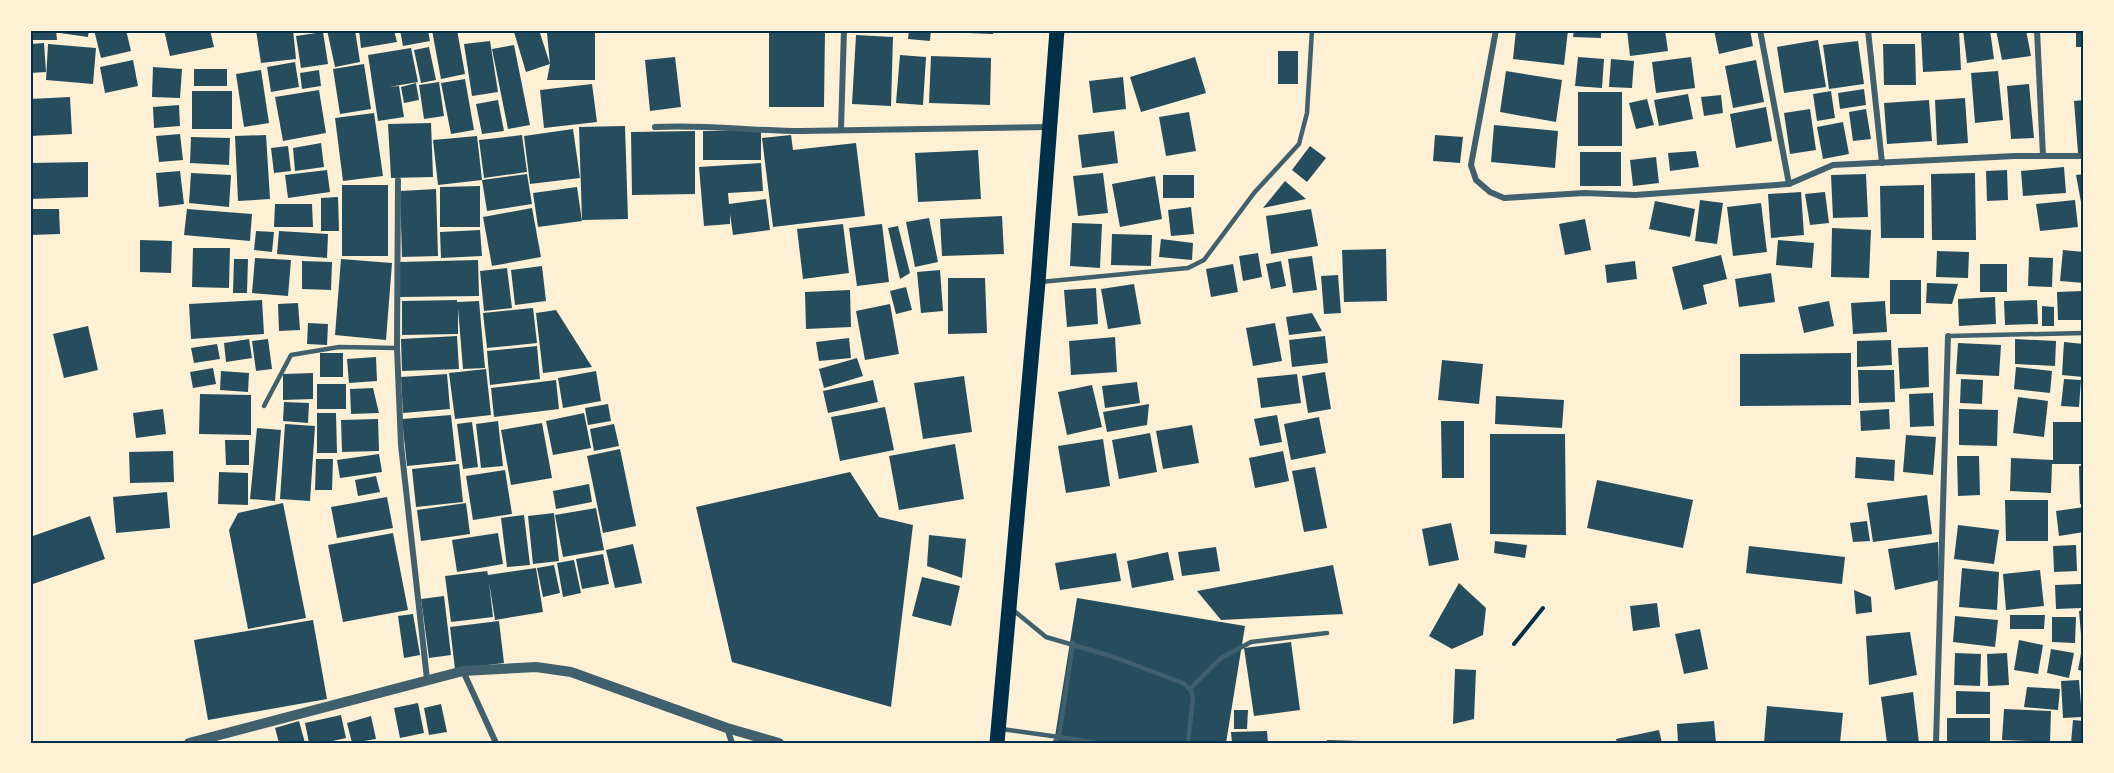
<svg xmlns="http://www.w3.org/2000/svg" width="2114" height="773" viewBox="0 0 2114 773" font-family="Roboto,sans-serif">
  <style>
    .building { fill: #264d5e }
    .lines { fill: none; stroke-linecap: round; stroke-linejoin: round }
    .path { stroke: #003049; stroke-width: 4 }
    .service { stroke: #3f606c; stroke-width: 4.5 }
    .minor { stroke: #3f606c; stroke-width: 6 }
    .tertiary { stroke: #3f606c; stroke-width: 10 }
    .primary { stroke: #003049; stroke-width: 15 }
    .neatline { fill: none; stroke: #003049; stroke-width: 2 }
  </style>
  <rect width="100%" height="100%" fill="#fdf0d5"/>
  <g class="building">
    <polygon points="30,30 56,30 57,40 30,40"/>
    <polygon points="60,30 89,30 88,37 60,33"/>
    <polygon points="94,30 126,30 131,51 101,58"/>
    <polygon points="164,30 210,30 214,47 170,56"/>
    <polygon points="256,30 293,30 296,59 261,63"/>
    <polygon points="327,30 355,30 360,62 335,67"/>
    <polygon points="359,30 394,30 397,42 361,48"/>
    <polygon points="400,30 428,30 430,41 403,46"/>
    <polygon points="432,30 457,30 465,74 441,79"/>
    <polygon points="522,30 539,30 550,64 547,33 595,33 595,80 547,80 550,64 526,72 514,32"/>
    <polygon points="769,30 825,30 824,107 769,107"/>
    <polygon points="909,30 931,30 930,41 908,39"/>
    <polygon points="944,30 993,30 993,34 944,32"/>
    <polygon points="1516,30 1568,30 1564,65 1513,59"/>
    <polygon points="1574,30 1601,30 1601,38 1573,37"/>
    <polygon points="1627,30 1665,30 1668,51 1630,56"/>
    <polygon points="1714,30 1750,30 1753,46 1719,54"/>
    <polygon points="1963,30 1990,30 1994,59 1967,63"/>
    <polygon points="1996,30 2026,30 2031,56 2002,60"/>
    <rect x="2076" y="30" width="8" height="17"/>
    <polygon points="1959,31 1961,70 1923,72 1921,33"/>
    <polygon points="323,32 328,64 301,68 296,36"/>
    <polygon points="856,35 893,37 891,106 852,104"/>
    <polygon points="1818,40 1826,87 1784,93 1777,47"/>
    <polygon points="490,41 498,92 472,96 464,44"/>
    <polygon points="1858,41 1864,84 1829,89 1823,45"/>
    <polygon points="44,43 46,72 30,73 30,44"/>
    <polygon points="48,44 96,48 93,84 46,80"/>
    <polygon points="1883,44 1915,44 1916,85 1884,85"/>
    <polygon points="514,45 530,125 508,129 492,49"/>
    <polygon points="429,47 436,80 421,83 414,50"/>
    <polygon points="411,48 418,82 389,87 399,86 404,117 378,121 368,55"/>
    <rect x="1278" y="51" width="20" height="33"/>
    <polygon points="900,55 926,57 923,105 896,103"/>
    <polygon points="931,56 991,58 990,105 929,103"/>
    <polygon points="675,57 681,107 650,111 645,60"/>
    <polygon points="1195,57 1206,93 1141,112 1130,77"/>
    <polygon points="1578,57 1604,59 1602,88 1575,86"/>
    <polygon points="1691,57 1695,88 1656,93 1652,62"/>
    <polygon points="1611,59 1634,61 1632,88 1609,87"/>
    <polygon points="133,60 138,86 105,93 100,67"/>
    <polygon points="1756,60 1764,102 1733,108 1725,66"/>
    <polygon points="295,62 299,87 271,92 267,67"/>
    <polygon points="364,64 371,109 340,114 333,69"/>
    <polygon points="153,67 182,69 180,98 152,97"/>
    <rect x="194" y="69" width="33" height="17"/>
    <polygon points="261,70 269,123 244,127 236,74"/>
    <polygon points="319,70 321,86 302,89 300,73"/>
    <polygon points="1506,71 1562,80 1556,122 1500,112"/>
    <polygon points="1998,71 2003,120 1975,123 1971,73"/>
    <polygon points="1123,77 1126,109 1093,113 1089,81"/>
    <polygon points="465,79 474,130 451,134 441,83"/>
    <polygon points="439,82 444,116 424,119 419,85"/>
    <polygon points="416,83 419,100 404,103 401,87"/>
    <polygon points="592,84 597,122 544,128 540,90"/>
    <polygon points="2029,84 2034,138 2011,139 2007,86"/>
    <polygon points="1864,89 1866,105 1840,109 1838,93"/>
    <polygon points="319,90 326,133 283,141 275,97"/>
    <rect x="192" y="91" width="40" height="38"/>
    <polygon points="1831,91 1835,118 1817,121 1813,94"/>
    <rect x="1578" y="92" width="44" height="54"/>
    <polygon points="1688,94 1693,119 1659,126 1654,100"/>
    <polygon points="1721,95 1723,113 1704,116 1701,97"/>
    <polygon points="70,97 72,134 30,136 30,99"/>
    <polygon points="1965,98 1968,143 1937,145 1935,100"/>
    <polygon points="1647,99 1654,125 1636,129 1629,103"/>
    <polygon points="498,100 504,131 482,134 476,104"/>
    <polygon points="1929,100 1932,141 1887,144 1884,103"/>
    <polygon points="2084,100 2084,153 2078,153 2074,101"/>
    <polygon points="179,105 180,126 154,128 153,107"/>
    <polygon points="1766,107 1772,141 1736,148 1730,114"/>
    <polygon points="1810,109 1816,150 1790,154 1784,113"/>
    <polygon points="1866,109 1871,139 1853,141 1849,112"/>
    <polygon points="1189,112 1196,151 1166,156 1159,117"/>
    <polygon points="374,113 383,176 343,181 335,118"/>
    <polygon points="1843,122 1849,154 1823,159 1817,127"/>
    <polygon points="431,123 433,177 391,178 388,124"/>
    <polygon points="1494,125 1558,131 1555,168 1491,162"/>
    <polygon points="625,126 628,219 582,220 579,127"/>
    <polygon points="573,129 580,178 530,184 524,136"/>
    <polygon points="695,131 695,194 632,195 631,132"/>
    <rect x="703" y="131" width="58" height="29"/>
    <polygon points="1114,131 1118,163 1082,168 1078,135"/>
    <polygon points="180,134 183,160 159,162 156,136"/>
    <polygon points="266,135 270,199 238,201 235,136"/>
    <polygon points="522,135 527,172 484,178 479,140"/>
    <polygon points="791,135 793,150 856,143 865,216 773,227 762,138"/>
    <polygon points="1435,135 1463,137 1460,163 1433,161"/>
    <polygon points="477,136 482,180 438,185 433,140"/>
    <polygon points="191,137 230,138 229,165 190,163"/>
    <polygon points="321,143 324,167 295,171 293,148"/>
    <polygon points="288,146 291,171 274,173 271,148"/>
    <polygon points="1310,146 1326,158 1307,182 1292,170"/>
    <polygon points="978,150 981,199 918,202 915,153"/>
    <polygon points="1696,151 1699,167 1670,171 1668,153"/>
    <rect x="1580" y="152" width="41" height="34"/>
    <polygon points="1656,157 1659,183 1633,186 1630,160"/>
    <polygon points="88,162 88,197 30,199 30,163"/>
    <polygon points="761,163 763,191 728,193 729,204 766,199 770,230 733,235 730,214 730,224 704,226 699,167"/>
    <polygon points="2064,167 2066,193 2023,196 2021,171"/>
    <polygon points="327,170 330,192 288,198 285,175"/>
    <polygon points="2007,170 2008,200 1987,201 1986,171"/>
    <polygon points="180,171 184,204 159,207 156,173"/>
    <polygon points="191,173 231,175 229,207 189,203"/>
    <polygon points="1103,173 1108,213 1078,216 1073,176"/>
    <polygon points="1975,173 1976,240 1932,240 1931,174"/>
    <polygon points="527,174 532,204 487,211 482,180"/>
    <polygon points="1866,174 1868,217 1833,218 1831,175"/>
    <polygon points="2084,174 2084,202 2081,202 2076,175"/>
    <rect x="1163" y="175" width="31" height="23"/>
    <polygon points="1155,176 1162,219 1120,227 1112,184"/>
    <polygon points="1285,181 1306,199 1263,208"/>
    <rect x="342" y="185" width="46" height="71"/>
    <polygon points="1924,185 1924,238 1881,238 1880,186"/>
    <polygon points="480,186 480,227 440,227 440,187"/>
    <polygon points="577,187 582,221 538,227 533,193"/>
    <polygon points="436,189 438,256 402,257 400,191"/>
    <polygon points="1801,192 1804,235 1771,238 1768,194"/>
    <polygon points="1825,192 1829,223 1810,225 1805,194"/>
    <polygon points="338,197 339,231 321,231 321,198"/>
    <polygon points="1700,200 1723,203 1717,244 1695,241"/>
    <polygon points="2075,200 2078,227 2040,231 2036,204"/>
    <polygon points="1655,201 1695,209 1690,237 1649,229"/>
    <polygon points="1761,203 1767,252 1733,256 1727,207"/>
    <polygon points="275,204 312,204 313,227 274,227"/>
    <polygon points="1191,207 1194,234 1171,236 1168,210"/>
    <polygon points="532,208 541,257 492,266 483,217"/>
    <polygon points="30,209 59,209 60,234 30,235"/>
    <polygon points="187,209 252,214 250,241 184,235"/>
    <polygon points="1311,209 1318,246 1271,254 1266,216"/>
    <polygon points="1002,216 1004,254 942,256 940,219"/>
    <polygon points="929,218 938,262 915,267 906,222"/>
    <polygon points="1585,219 1591,250 1565,255 1559,224"/>
    <polygon points="1072,223 1102,224 1100,268 1070,266"/>
    <polygon points="843,224 849,273 803,279 797,229"/>
    <polygon points="882,224 889,282 857,286 849,228"/>
    <polygon points="898,226 910,273 900,279 888,228"/>
    <polygon points="1832,228 1871,230 1869,278 1831,277"/>
    <polygon points="480,230 482,256 441,258 440,232"/>
    <polygon points="256,231 274,232 272,252 254,250"/>
    <polygon points="279,231 328,234 327,258 277,254"/>
    <polygon points="1112,234 1152,235 1151,266 1111,265"/>
    <polygon points="1161,239 1193,243 1192,260 1159,257"/>
    <polygon points="140,240 172,241 171,273 140,272"/>
    <polygon points="1778,240 1814,243 1812,268 1776,265"/>
    <polygon points="193,248 230,248 229,288 192,287"/>
    <polygon points="1386,249 1387,301 1344,302 1342,250"/>
    <polygon points="2063,250 2084,252 2084,283 2060,281"/>
    <polygon points="1937,251 1969,252 1968,278 1936,277"/>
    <polygon points="1258,253 1262,277 1243,281 1239,256"/>
    <polygon points="1721,255 1727,279 1703,285 1707,304 1683,310 1672,267"/>
    <polygon points="1312,256 1317,290 1293,293 1288,259"/>
    <polygon points="2029,257 2053,258 2052,287 2028,286"/>
    <polygon points="255,258 291,260 288,296 252,293"/>
    <polygon points="234,259 248,259 247,293 233,293"/>
    <polygon points="341,259 392,263 386,340 335,335"/>
    <polygon points="478,260 479,296 400,297 400,262"/>
    <polygon points="302,261 332,262 331,290 302,289"/>
    <polygon points="1281,261 1286,286 1271,289 1266,264"/>
    <polygon points="1635,261 1637,279 1607,283 1605,265"/>
    <polygon points="1233,264 1238,292 1211,297 1206,269"/>
    <rect x="1980" y="264" width="27" height="28"/>
    <polygon points="542,266 546,301 515,305 511,270"/>
    <polygon points="507,268 512,308 484,311 480,271"/>
    <polygon points="940,270 943,311 921,313 917,272"/>
    <polygon points="1771,273 1775,302 1739,307 1735,279"/>
    <polygon points="1338,275 1341,313 1324,314 1321,276"/>
    <polygon points="948,278 985,278 987,333 948,334"/>
    <rect x="1890" y="280" width="31" height="34"/>
    <polygon points="1927,283 1958,284 1952,304 1926,303"/>
    <polygon points="1134,284 1141,324 1108,329 1101,289"/>
    <polygon points="906,287 912,310 896,314 890,291"/>
    <polygon points="1096,288 1098,324 1067,327 1064,290"/>
    <polygon points="850,290 851,327 806,329 805,292"/>
    <polygon points="2082,291 2084,320 2058,320 2057,292"/>
    <polygon points="1995,297 1996,324 1959,326 1958,299"/>
    <polygon points="262,300 264,334 191,339 189,304"/>
    <polygon points="457,300 457,302 479,301 485,368 463,369 458,308 458,334 402,335 402,301"/>
    <polygon points="2037,300 2038,324 2005,325 2004,301"/>
    <polygon points="1829,301 1834,326 1804,333 1798,307"/>
    <polygon points="1885,301 1887,332 1853,334 1851,303"/>
    <polygon points="298,303 300,330 279,331 278,304"/>
    <polygon points="890,304 899,354 865,360 856,311"/>
    <polygon points="2042,306 2054,307 2054,326 2042,326"/>
    <polygon points="533,308 537,343 487,348 483,313"/>
    <polygon points="556,310 592,367 543,373 536,313"/>
    <polygon points="1312,313 1322,331 1289,335 1286,317"/>
    <polygon points="308,323 328,324 327,345 307,344"/>
    <polygon points="1275,323 1282,361 1253,366 1246,328"/>
    <polygon points="88,326 98,370 64,378 53,334"/>
    <polygon points="457,336 459,369 402,371 401,339"/>
    <polygon points="1325,336 1328,363 1292,367 1289,340"/>
    <polygon points="1115,337 1117,372 1071,375 1069,341"/>
    <polygon points="849,338 851,358 819,361 816,342"/>
    <polygon points="249,339 252,358 226,362 224,343"/>
    <polygon points="268,339 272,369 256,371 252,341"/>
    <polygon points="2015,339 2056,341 2055,366 2015,364"/>
    <polygon points="1891,340 1892,365 1857,367 1857,341"/>
    <polygon points="2064,342 2084,344 2083,377 2062,375"/>
    <polygon points="1958,343 2001,345 1999,376 1956,374"/>
    <polygon points="217,344 220,359 194,363 191,348"/>
    <polygon points="537,346 540,379 490,385 487,351"/>
    <polygon points="1928,347 1929,387 1900,389 1898,348"/>
    <rect x="320" y="353" width="23" height="24"/>
    <polygon points="1851,353 1851,405 1740,406 1740,354"/>
    <polygon points="376,357 377,381 349,383 347,359"/>
    <polygon points="857,358 863,376 824,388 819,369"/>
    <polygon points="1442,360 1483,364 1479,404 1438,400"/>
    <polygon points="2016,367 2052,371 2050,393 2014,389"/>
    <polygon points="213,368 216,384 193,388 190,372"/>
    <polygon points="486,369 491,415 455,419 449,373"/>
    <polygon points="1858,370 1894,370 1895,402 1859,403"/>
    <polygon points="221,371 249,373 248,392 220,390"/>
    <polygon points="596,371 601,401 563,408 558,378"/>
    <polygon points="1325,372 1331,409 1308,413 1302,376"/>
    <polygon points="313,373 313,399 283,400 283,374"/>
    <polygon points="447,374 450,409 403,413 401,377"/>
    <polygon points="1297,374 1301,403 1261,408 1257,378"/>
    <polygon points="964,376 972,432 923,439 914,383"/>
    <polygon points="1961,379 1983,380 1982,404 1960,403"/>
    <polygon points="2064,379 2081,380 2079,407 2061,406"/>
    <polygon points="556,380 559,409 494,417 491,388"/>
    <polygon points="873,380 878,402 828,413 823,391"/>
    <polygon points="1137,382 1140,403 1105,408 1102,386"/>
    <rect x="317" y="384" width="29" height="25"/>
    <polygon points="1092,385 1102,427 1067,435 1058,392"/>
    <polygon points="373,388 379,413 351,414 350,389"/>
    <polygon points="1933,393 1934,426 1910,427 1909,394"/>
    <polygon points="200,394 251,395 251,435 199,434"/>
    <polygon points="1496,396 1564,400 1562,428 1495,424"/>
    <polygon points="2018,397 2048,401 2044,437 2013,433"/>
    <polygon points="284,402 309,403 308,423 283,421"/>
    <polygon points="608,404 611,421 588,425 585,408"/>
    <polygon points="1149,404 1147,425 1107,432 1103,412"/>
    <polygon points="885,407 894,450 840,461 831,417"/>
    <polygon points="163,409 166,434 136,438 133,413"/>
    <polygon points="1889,409 1890,429 1861,431 1860,411"/>
    <polygon points="1959,409 1998,410 1997,446 1959,445"/>
    <polygon points="317,413 336,413 337,453 317,453"/>
    <polygon points="584,413 591,448 553,455 546,421"/>
    <polygon points="451,415 456,461 407,466 402,419"/>
    <polygon points="1277,415 1282,442 1260,446 1254,419"/>
    <polygon points="1319,417 1326,453 1291,460 1284,424"/>
    <polygon points="378,419 379,451 342,452 341,420"/>
    <polygon points="498,421 503,466 481,468 476,424"/>
    <polygon points="1441,421 1464,421 1464,478 1442,478"/>
    <polygon points="472,422 478,467 463,469 457,424"/>
    <polygon points="2053,422 2084,422 2084,464 2052,464 2051,493 2010,491 2011,458 2053,460"/>
    <polygon points="542,423 552,478 511,485 501,430"/>
    <polygon points="285,424 315,426 310,501 280,499"/>
    <polygon points="614,424 619,446 594,451 590,429"/>
    <polygon points="1192,425 1199,463 1163,469 1156,431"/>
    <polygon points="257,428 281,430 275,501 250,499"/>
    <polygon points="1150,433 1157,472 1119,479 1112,440"/>
    <polygon points="1490,434 1565,434 1566,535 1490,534"/>
    <polygon points="1906,435 1936,437 1933,475 1903,472"/>
    <polygon points="1103,439 1110,486 1066,493 1058,446"/>
    <polygon points="225,440 249,440 249,465 226,465"/>
    <polygon points="955,444 964,499 899,510 889,456"/>
    <polygon points="620,449 636,526 603,533 587,456"/>
    <polygon points="173,451 174,482 130,483 129,452"/>
    <polygon points="1283,451 1289,481 1255,488 1249,458"/>
    <polygon points="379,454 382,472 340,478 337,460"/>
    <polygon points="1957,456 1979,456 1980,495 1958,496"/>
    <polygon points="1856,457 1895,460 1894,481 1855,478"/>
    <polygon points="316,459 333,459 332,490 315,490"/>
    <polygon points="459,464 463,502 416,507 412,469"/>
    <polygon points="2084,465 2084,503 2080,504 2079,466"/>
    <polygon points="1315,467 1327,528 1304,532 1292,471"/>
    <polygon points="505,470 512,514 473,520 466,476"/>
    <polygon points="219,472 248,473 248,505 218,504"/>
    <polygon points="850,472 879,517 913,525 891,707 732,662 696,507"/>
    <polygon points="376,476 380,492 358,496 355,480"/>
    <polygon points="1597,480 1693,500 1683,548 1587,528"/>
    <polygon points="589,484 592,502 556,509 553,491"/>
    <polygon points="167,492 170,528 116,533 113,497"/>
    <polygon points="1927,495 1932,534 1873,542 1867,503"/>
    <polygon points="387,497 393,528 337,538 331,507"/>
    <polygon points="2005,500 2048,500 2048,541 2006,541"/>
    <polygon points="283,503 306,618 248,629 229,530 238,513"/>
    <polygon points="466,503 470,534 421,541 417,510"/>
    <polygon points="2084,507 2084,532 2059,536 2056,511"/>
    <polygon points="596,508 604,550 563,557 555,515"/>
    <polygon points="554,513 559,561 533,564 528,516"/>
    <polygon points="524,515 530,565 507,567 501,518"/>
    <polygon points="90,516 105,559 30,585 30,537"/>
    <polygon points="1867,521 1870,541 1853,542 1850,523"/>
    <polygon points="1451,523 1459,560 1429,566 1422,529"/>
    <polygon points="1958,525 1999,530 1994,564 1954,559"/>
    <polygon points="393,533 408,610 343,622 328,545"/>
    <polygon points="498,533 503,564 457,572 452,540"/>
    <polygon points="929,535 966,539 962,578 927,566"/>
    <polygon points="1495,541 1527,545 1525,558 1494,553"/>
    <polygon points="1938,542 1939,580 1895,590 1888,549"/>
    <polygon points="633,544 642,583 615,588 606,550"/>
    <polygon points="2076,545 2077,571 2054,572 2053,546"/>
    <polygon points="1749,546 1845,557 1842,584 1746,573"/>
    <polygon points="1216,547 1220,571 1182,576 1178,552"/>
    <polygon points="1168,552 1174,580 1132,588 1127,561"/>
    <polygon points="1116,553 1121,581 1060,590 1055,563"/>
    <polygon points="603,554 609,584 582,589 576,559"/>
    <polygon points="574,560 581,593 563,597 557,563"/>
    <polygon points="554,565 560,593 543,597 537,568"/>
    <polygon points="1333,565 1343,614 1221,620 1197,591"/>
    <polygon points="536,568 543,612 495,620 489,582 493,617 451,622 445,576 487,571 488,575"/>
    <polygon points="1962,568 1999,572 1997,610 1959,607"/>
    <polygon points="2040,570 2044,606 2006,610 2003,574"/>
    <polygon points="922,577 960,586 951,626 912,616"/>
    <polygon points="1459,583 1486,608 1483,635 1452,649 1429,636"/>
    <polygon points="2081,584 2082,608 2056,609 2055,585"/>
    <polygon points="1854,590 1871,597 1872,612 1856,614"/>
    <polygon points="444,596 451,655 429,658 421,599"/>
    <polygon points="1077,598 1245,626 1226,743 1054,743"/>
    <polygon points="1657,603 1660,627 1633,631 1630,606"/>
    <polygon points="2084,610 2084,634 2081,634 2079,611"/>
    <polygon points="413,614 420,655 404,658 398,616"/>
    <polygon points="2010,615 2045,615 2044,629 2010,629"/>
    <polygon points="1955,616 1998,620 1995,647 1953,642"/>
    <polygon points="2052,617 2076,617 2075,643 2052,642"/>
    <polygon points="313,620 327,699 208,720 194,640"/>
    <polygon points="499,621 504,663 455,669 450,627"/>
    <polygon points="1700,629 1708,669 1684,674 1675,634"/>
    <polygon points="1910,632 1917,675 1869,685 1866,636"/>
    <polygon points="2019,640 2043,645 2038,674 2014,670"/>
    <polygon points="1291,642 1300,710 1254,716 1244,648"/>
    <polygon points="2083,643 2084,644 2084,671 2078,670"/>
    <polygon points="2051,649 2074,653 2069,678 2047,673"/>
    <polygon points="1955,653 1981,654 1980,686 1954,685"/>
    <polygon points="2007,653 2009,685 1988,686 1987,654"/>
    <polygon points="1455,669 1476,670 1474,719 1453,724"/>
    <polygon points="2079,680 2082,717 2063,718 2061,681"/>
    <polygon points="2027,687 2060,689 2058,710 2024,707"/>
    <polygon points="1956,691 1990,692 1990,714 1956,714"/>
    <polygon points="1913,692 1919,743 1887,743 1881,697"/>
    <polygon points="418,703 424,733 400,738 394,708"/>
    <polygon points="441,704 447,732 429,735 424,708"/>
    <polygon points="1767,706 1843,713 1840,743 1764,743"/>
    <polygon points="2004,709 2051,711 2050,742 2002,740"/>
    <polygon points="1234,710 1248,710 1247,729 1234,729"/>
    <polygon points="341,715 346,738 324,743 309,743 305,723"/>
    <polygon points="371,716 376,739 352,743 347,723"/>
    <polygon points="1947,718 1990,718 1990,741 1947,742"/>
    <polygon points="2073,720 2084,721 2084,743 2071,743"/>
    <polygon points="299,721 305,743 279,743 275,728"/>
    <polygon points="1714,721 1716,743 1678,743 1677,724"/>
    <polygon points="1659,730 1662,743 1617,743 1616,739"/>
    <polygon points="1267,731 1268,743 1232,743 1231,732"/>
    <polygon points="1327,740 1362,741 1362,743 1327,743"/>
  </g>
  <g class="lines">
    <polyline class="path" points="1514,644 1543,608"/>
    <g class="service">
      <polyline points="1040,282 1188,268 1204,260 1254,193 1299,144 1307,113 1312,30"/>
      <polyline points="1948,336 2084,333"/>
      <polyline points="264,406 291,355 339,347 397,348"/>
      <polyline points="1013,610 1046,637 1111,656 1183,683 1190,689 1193,697 1188,743"/>
      <polyline points="1190,689 1221,658 1251,642 1327,633"/>
      <polyline points="1001,729 1059,737 1073,643"/>
      <polyline points="1054,743 1059,737 1098,743"/>
    </g>
    <g class="minor">
      <polyline points="1496,30 1471,165 1476,180 1490,192 1504,198 1584,193 1635,195 1789,184 1833,165 2015,156 2084,156"/>
      <polyline points="1760,30 1789,184"/>
      <polyline points="1868,30 1882,163"/>
      <polyline points="2037,30 2043,156"/>
      <path d="M655,127C704,124 752,131 801,131C883,130 966,128 1048,127"/>
      <polyline points="841,129 844,30"/>
      <polyline points="398,180 397,348 401,445 427,679"/>
      <polyline points="463,671 496,743"/>
      <polyline points="727,728 732,743"/>
      <polyline points="1936,743 1948,336"/>
    </g>
    <polyline class="tertiary" points="189,743 463,671 536,667 571,672 727,728 779,743"/>
    <polyline class="primary" points="997,743 1038,282 1057,30"/>
  </g>
  <rect width="2114" height="773" fill="none" stroke="#fdf0d5" stroke-width="63"/>
  <rect x="32" y="32" width="2050" height="710" class="neatline"/>
</svg>
